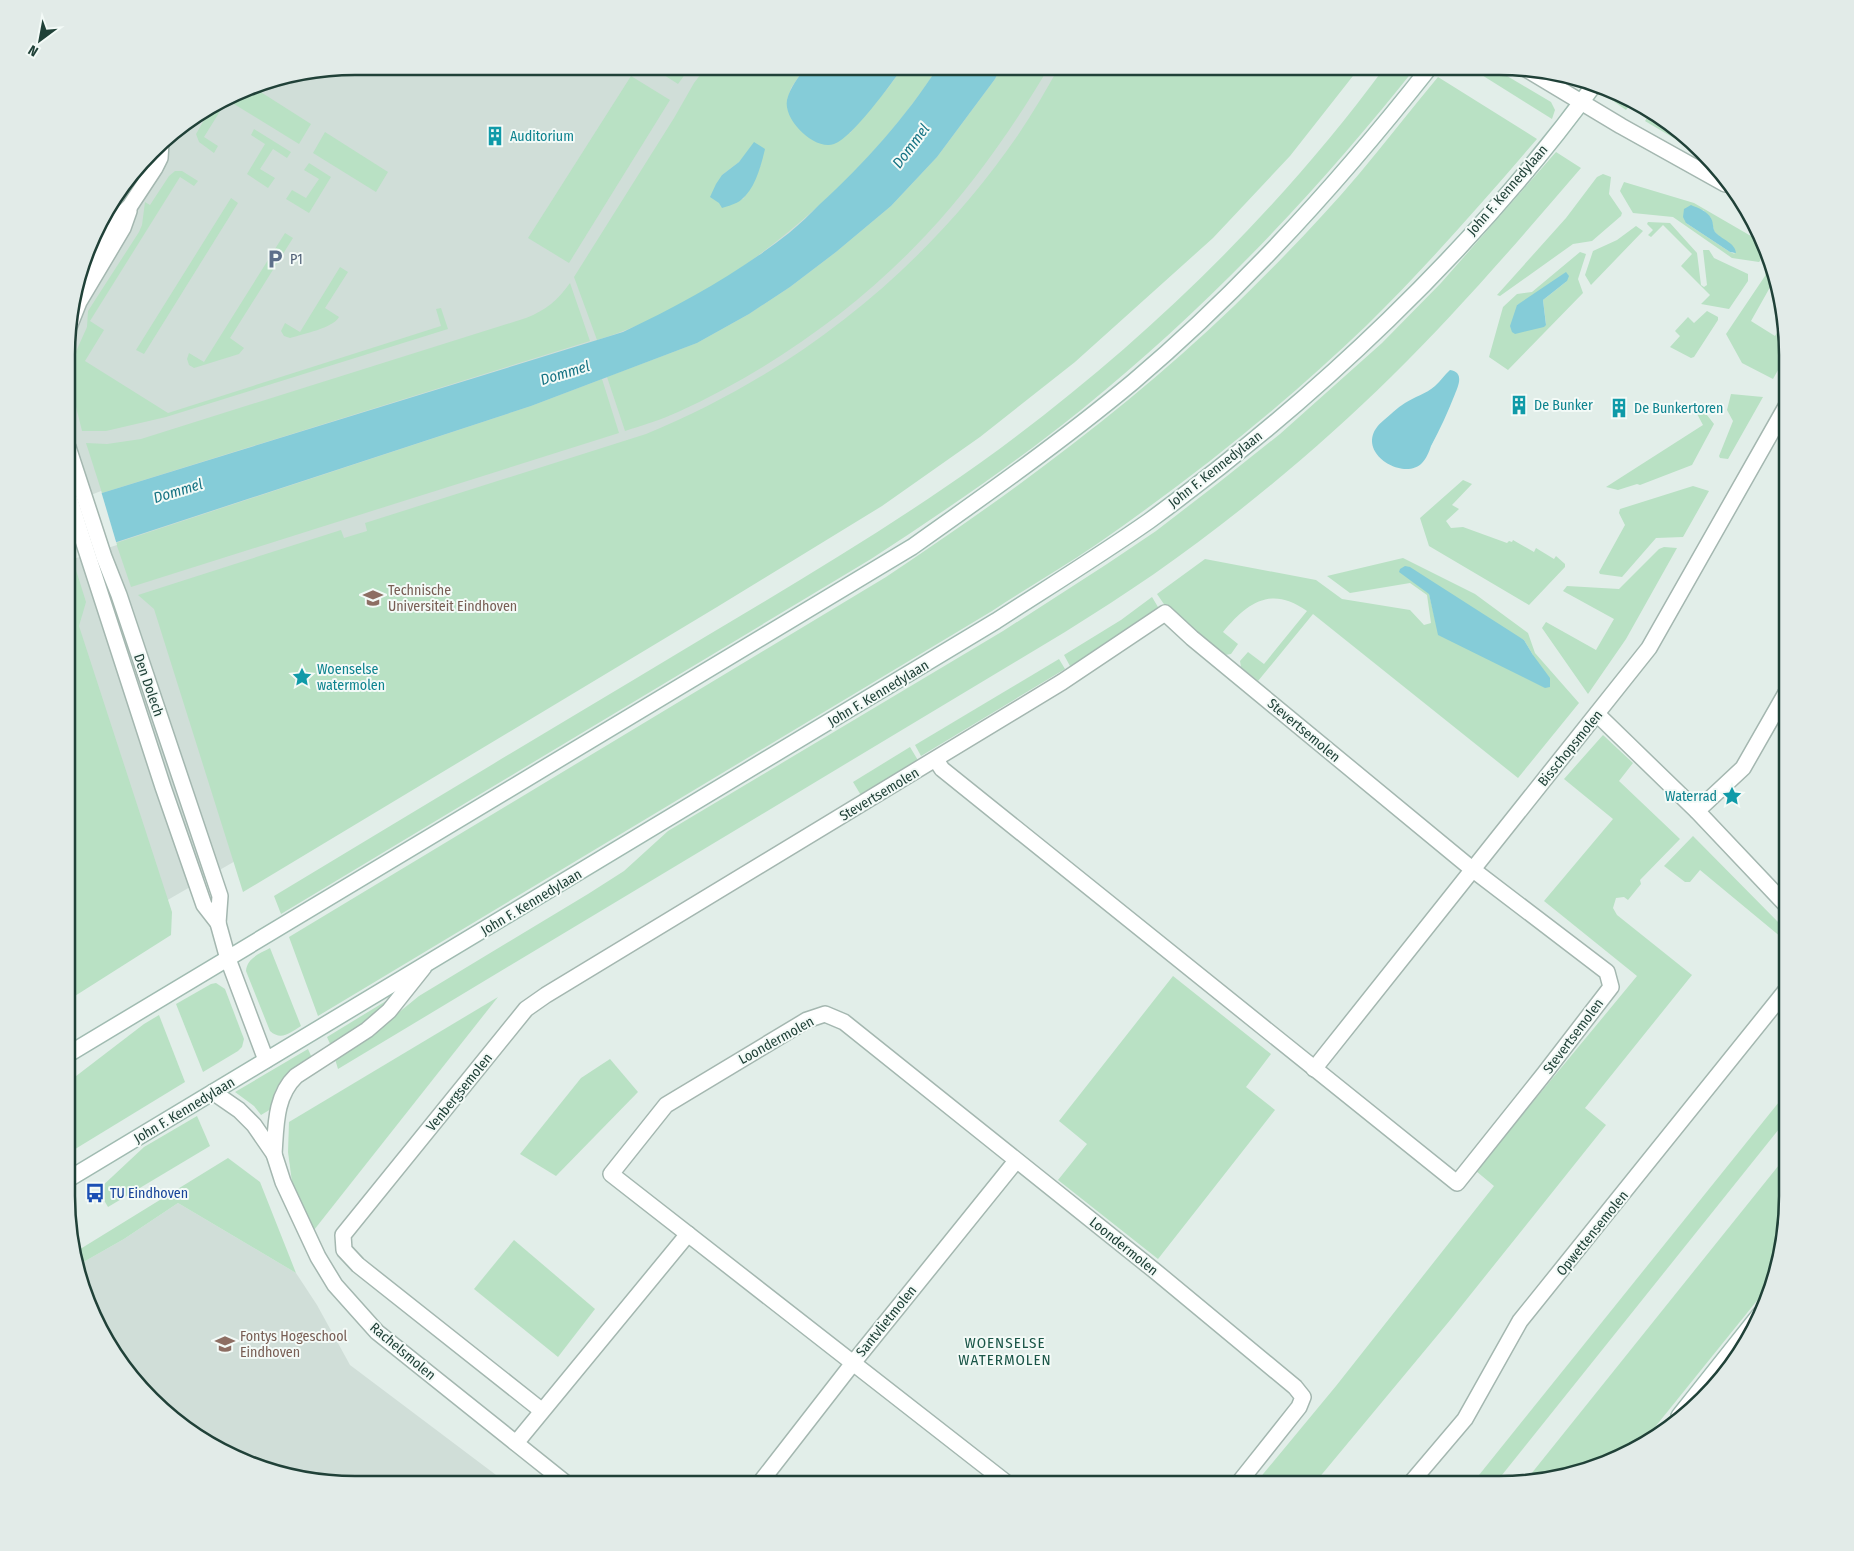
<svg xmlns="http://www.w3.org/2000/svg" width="1854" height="1551" viewBox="0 0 1854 1551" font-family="'Fira Sans Condensed',sans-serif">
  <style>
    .built { fill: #d0ded8 }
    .green { fill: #b9e1c4; fill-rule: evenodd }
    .water { fill: #85ccd8 }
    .pier { fill: #e2eee9 }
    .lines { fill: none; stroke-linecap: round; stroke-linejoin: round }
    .minor-casing { stroke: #a4b7b0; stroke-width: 18 }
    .tertiary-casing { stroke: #a4b7b0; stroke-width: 18 }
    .secondary-casing { stroke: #a0bbb1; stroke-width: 18 }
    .minor { stroke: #fff; stroke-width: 15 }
    .tertiary { stroke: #fff; stroke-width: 15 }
    .secondary { stroke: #fff; stroke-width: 15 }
    .labels { text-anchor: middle; stroke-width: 4; stroke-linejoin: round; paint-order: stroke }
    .culture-label { font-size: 14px; fill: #0d838f; stroke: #f3faf7; text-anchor: start }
    .street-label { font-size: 14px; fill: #204138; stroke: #f3faf7 }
    .service-label { font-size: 14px; fill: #4e5e75; stroke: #f3faf7; text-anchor: start }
    .education-label { font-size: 14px; fill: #785e54; stroke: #f3faf7; text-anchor: start }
    .transit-label { font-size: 14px; fill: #164399; stroke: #f3faf7; text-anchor: start }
    .water-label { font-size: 15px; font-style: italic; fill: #147283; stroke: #f3faf7 }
    .neighbourhood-label { font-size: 15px; letter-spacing: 1px; fill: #1a5547; stroke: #f3faf7 }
    .rim { fill: none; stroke: #204138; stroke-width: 2.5 }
  </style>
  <rect width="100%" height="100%" fill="#e2eee9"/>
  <g class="built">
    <polygon points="355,66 1307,67 400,766 67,958 69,317 105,211 165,138 262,82"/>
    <polygon points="178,1203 296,1273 317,1305 350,1365 508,1484 337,1484 244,1463 151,1400 96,1323 80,1264 124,1239"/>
  </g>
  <g class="green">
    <polygon points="650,66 691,66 678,84"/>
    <path d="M707,66H806L791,88L787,101L850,133L888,88L903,67H938C866,180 727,301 597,340L574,277L674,118L694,83ZM747,153L761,164L752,186L743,199L719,203L722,175L739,162Z"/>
    <path d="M1001,67H1049C1014,126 974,184 926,235C858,308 770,370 678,412C661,420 643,425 625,431L607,377L697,343L749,314L790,287L836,252L891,206L937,157L995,79Z"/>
    <path d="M1059,67H1360L1290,156L1213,238L1075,362L980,437L882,506L717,607L243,892L154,609L138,595L341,530L344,538L367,531L365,523L646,434C797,372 925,270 1018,135C1033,113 1046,90 1059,67Z"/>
    <path d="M1385,67H1416C1317,192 1206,309 1081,410C1014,464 943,512 871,559L281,914L274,896C394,824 514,751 635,679C751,609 869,542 980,463C1133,353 1273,219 1385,67Z"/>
    <polygon points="1469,67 1492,67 1551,102 1555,110 1552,119"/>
    <polygon points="631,76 670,100 569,263 528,238"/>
    <path d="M1438,77L1537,139C1482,203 1427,266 1367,325C1284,405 1192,478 1097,544C1063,567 1027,588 992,611L318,1016L289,937L886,577C1009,495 1128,408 1234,306C1277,264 1320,220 1359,174C1386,142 1411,109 1438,77Z"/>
    <polygon points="253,87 311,124 299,144 229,101"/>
    <polygon points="1608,88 1631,103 1626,110 1609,98"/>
    <polygon points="219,106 222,108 204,137 218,146 214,153 199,142 196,134 208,113"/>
    <polygon points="1649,115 1703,151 1706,157 1645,121"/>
    <polygon points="254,129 291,152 287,158 273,149 260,169 275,178 268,188 247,174 265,144 251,135"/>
    <polygon points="325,132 388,172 376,192 313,153"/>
    <path d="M1556,152L1581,168C1520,239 1459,310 1392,376C1319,448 1238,515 1154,574C1125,594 1095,613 1065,632L338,1069L335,1059L371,1035L419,996L588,894L624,871L668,831L1003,631L1107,564L1156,531L1217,484L1280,434L1382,343L1441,283Z"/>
    <polygon points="309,163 331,177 309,213 286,199 292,190 306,198 319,179 304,170"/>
    <polygon points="175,171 182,171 198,181 194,186 180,177 90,321 104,330 85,361 168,413 441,326 436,309 441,308 448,329 166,417 106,431 82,431 74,399 73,383 74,356 87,327 88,311 139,232 142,225 145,202 150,205 169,176"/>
    <polygon points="1603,174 1611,177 1609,194 1622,213 1621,216 1592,241 1573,244 1500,296 1497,295 1566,218 1597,177"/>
    <path d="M1624,182L1694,203L1763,243L1760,261L1759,262L1732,258L1673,217L1633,213L1620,191ZM1703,210L1711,218L1714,231L1735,254L1730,252L1686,223Z"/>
    <polygon points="231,198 238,203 144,354 136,350"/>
    <polygon points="1648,222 1670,223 1697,253 1701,285 1704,287 1707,285 1703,250 1709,250 1714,258 1748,274 1748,281 1729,309 1701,304 1710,295 1681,266 1692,254 1663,225 1651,237 1648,235 1653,230 1647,224"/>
    <polygon points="1636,226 1643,231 1591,285 1585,275 1593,251 1617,240"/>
    <polygon points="285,233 293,238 230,338 244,348 239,354 194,368 189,365 187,359 189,353 204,362"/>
    <path d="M1580,252L1586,254L1578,279L1583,293L1508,370L1489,357L1503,307L1517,294L1532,292ZM1567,281L1543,300L1546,324L1517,305Z"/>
    <polygon points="1769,263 1773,282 1751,321 1775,336 1782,324 1787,354 1773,379 1742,363 1726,334 1765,276"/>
    <path d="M340,267L348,272L325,308L339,317C333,328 303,334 290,338L284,336L281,331L285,323L300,332Z"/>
    <path d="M570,283L590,341L102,493L86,443L107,444L141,439L526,318C546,310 558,300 570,283Z"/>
    <polygon points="1707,311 1718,317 1718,320 1694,357 1691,358 1670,347 1680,336 1675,331 1688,317 1694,323"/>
    <polygon points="602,379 619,433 131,587 116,543 531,406"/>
    <polygon points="1731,394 1763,397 1728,459 1720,458 1719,456 1733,421 1727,410"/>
    <polygon points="1695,410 1703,410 1714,424 1692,465 1640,485 1637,484 1618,490 1606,487 1703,425"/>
    <polygon points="1463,480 1472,484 1452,505 1459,509 1446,521 1451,528 1463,527 1507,543 1509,541 1512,542 1513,540 1534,552 1536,548 1554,559 1556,556 1565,564 1565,567 1529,605 1429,546 1420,518"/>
    <polygon points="1693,486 1709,491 1683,537 1656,538 1622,577 1600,574 1599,572 1625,525 1619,513 1620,509"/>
    <polygon points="1664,547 1677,548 1626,639 1588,694 1542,628 1546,622 1596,650 1614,619 1563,591 1567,586 1619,589 1659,549"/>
    <polygon points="72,557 86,602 79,626 172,912 171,935 67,1001 68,558"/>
    <path d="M1403,558L1475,594L1528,633L1535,653L1579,703L1518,778L1313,614L1258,681L1241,667L1240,661L1248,652L1264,664L1307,611C1271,585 1247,603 1223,632L1238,644L1231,654L1225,655L1168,610L1157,594L1205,559L1316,580L1342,599L1410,610L1424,625L1431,623L1427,595L1410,583L1350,593L1327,576ZM1429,594L1524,640L1533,655L1439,635Z"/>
    <polygon points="1152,597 1161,612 1070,666 1064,655 1121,620"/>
    <polygon points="1059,659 1065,669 921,756 915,745"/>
    <polygon points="1603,735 1633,763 1619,781 1680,839 1640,880 1641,884 1628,900 1624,897 1616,898 1613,908 1617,915 1692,975 1585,1108 1606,1125 1451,1319 1313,1485 1254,1485 1336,1386 1494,1186 1476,1171 1637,976 1544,901 1613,819 1564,779"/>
    <polygon points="910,747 919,762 862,797 853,782"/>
    <polygon points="1693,836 1787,931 1787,942 1700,870 1690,882 1685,882 1664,866"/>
    <path d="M270,948L301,1026C290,1033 281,1041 270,1031L246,971C247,958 259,954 270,948Z"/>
    <polygon points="1173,976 1271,1054 1246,1087 1275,1110 1158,1259 1058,1180 1087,1144 1059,1121"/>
    <polygon points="216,983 225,989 244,1039 242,1047 238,1051 203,1072 176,1004 211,984"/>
    <polygon points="498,997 314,1230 292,1182 288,1152 289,1122"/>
    <polygon points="386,1001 387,1004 355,1030 331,1046 327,1037"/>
    <polygon points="159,1015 185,1082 67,1154 67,1083 144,1024"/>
    <path d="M308,1049L312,1058C287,1073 275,1079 271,1109L261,1115L254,1106L235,1092Z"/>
    <polygon points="610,1059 638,1092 556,1176 520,1154 581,1078"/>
    <polygon points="1787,1092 1787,1119 1494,1485 1471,1485"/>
    <polygon points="197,1116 210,1146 108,1207 98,1190 144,1147"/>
    <polygon points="1787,1155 1787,1215 1768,1287 1647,1437 1610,1463 1527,1479"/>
    <polygon points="228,1158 260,1182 296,1273 178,1203 124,1239 80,1264 77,1251"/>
    <polygon points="514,1240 595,1309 558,1357 474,1289"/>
  </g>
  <g class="water">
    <path d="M806,66L903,67C891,84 853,137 834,144C815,151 783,120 787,100C790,87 799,77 806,66Z"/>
    <path d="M938,67H1001L995,79L937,157L891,206L836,252L790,287L749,314L697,343L531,406L68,558V506L102,493L623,332C682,304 738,273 789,233C800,224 810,214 820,204C864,164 906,117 938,67Z"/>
    <path d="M754,142L765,149C761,166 755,189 741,200C736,204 728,206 722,208L719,203L710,197L716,184L722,175L739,162Z"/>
    <path d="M1691,205C1698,208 1707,211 1711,218C1714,223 1712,229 1716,233C1723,240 1735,243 1736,253L1730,252L1686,223L1683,217L1684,209Z"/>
    <polygon points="1566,272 1569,276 1567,281 1543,300 1546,325 1544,327 1515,334 1512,332 1510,326 1517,305"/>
    <path d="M1450,370C1464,372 1459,385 1455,394C1448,412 1440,429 1431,446C1429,452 1426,459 1422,463C1403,483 1348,449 1384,420C1390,415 1397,408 1405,403C1414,397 1426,394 1435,386C1441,381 1444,375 1450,370Z"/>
    <polygon points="1405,566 1410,567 1524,640 1533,655 1550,678 1550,687 1545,688 1438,635 1429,594 1399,572 1400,569"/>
  </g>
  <polygon class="pier" points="101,491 117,545 73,559 68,546 68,504"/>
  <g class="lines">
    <defs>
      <g id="minor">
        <polyline points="86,267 114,222 130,206 155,168 160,158 161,143"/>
        <polyline points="69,327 79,302 123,228 129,211"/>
        <polyline points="68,447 104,557 119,595 220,896 218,923"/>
        <polyline points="68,494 163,787 204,905 218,923 228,959 266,1060"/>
        <polyline points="1597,714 1697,811 1787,906"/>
        <polyline points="1697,811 1743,768 1787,691"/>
        <polyline points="1314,1069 1649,648 1788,403"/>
        <polyline points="541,1410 358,1265 344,1250 343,1235 526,1009 546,995 1062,682 1165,613 1192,638 1472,869 1607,972 1611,987 1544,1074 1457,1183 942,769 936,760"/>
        <polyline points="516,1443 688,1234"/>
        <polyline points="759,1484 853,1363 1016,1161"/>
        <polyline points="1008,1484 611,1174 666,1105 807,1020 825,1014 844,1022 1155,1271 1295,1387 1303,1397 1299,1407 1237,1485"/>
        <polyline points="1409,1485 1465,1419 1520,1321 1787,989"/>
      </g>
      <g id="tertiary">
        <polyline points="1526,69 1621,126 1725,184"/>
        <polyline points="213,1092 239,1110 254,1125 274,1154 283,1182 318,1257 335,1285 377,1332 567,1484"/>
        <path d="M274,1154C276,1126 275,1096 296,1076L367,1030L389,1011L424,967"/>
      </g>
      <g id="secondary">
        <path d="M67,1055L912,547C987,494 1062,441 1133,382C1243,289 1341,180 1430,67"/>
        <path d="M67,1180L996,621C1047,588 1099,556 1149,521C1315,400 1473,251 1594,85"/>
        <polyline points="1679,1416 1760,1314"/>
      </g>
    </defs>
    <use href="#minor" class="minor-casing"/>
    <use href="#tertiary" class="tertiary-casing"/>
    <use href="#secondary" class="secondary-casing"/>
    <use href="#minor" class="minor"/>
    <use href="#tertiary" class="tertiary"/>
    <use href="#secondary" class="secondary"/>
  </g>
  <defs>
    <symbol id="building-bare" viewBox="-9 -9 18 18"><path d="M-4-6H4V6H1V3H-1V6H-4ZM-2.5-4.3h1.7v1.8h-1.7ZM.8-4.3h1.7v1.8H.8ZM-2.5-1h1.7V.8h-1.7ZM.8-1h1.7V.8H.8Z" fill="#0f9aa8" stroke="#f3faf7" stroke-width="2.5" paint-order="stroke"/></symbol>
    <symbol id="parking-bare" viewBox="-9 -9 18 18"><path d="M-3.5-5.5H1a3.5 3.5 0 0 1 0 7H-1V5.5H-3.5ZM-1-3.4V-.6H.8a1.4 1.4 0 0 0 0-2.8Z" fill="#5c6f8a" stroke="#f3faf7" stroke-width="2.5" paint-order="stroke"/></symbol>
    <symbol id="university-bare" viewBox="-9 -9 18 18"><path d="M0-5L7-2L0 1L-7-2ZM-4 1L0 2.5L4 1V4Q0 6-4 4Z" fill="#8d6e63" stroke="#f3faf7" stroke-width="2.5" paint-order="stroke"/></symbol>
    <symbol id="sight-bare" viewBox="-9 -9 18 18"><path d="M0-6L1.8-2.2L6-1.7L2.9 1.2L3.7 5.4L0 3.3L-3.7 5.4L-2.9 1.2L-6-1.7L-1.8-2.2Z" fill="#0f9aa8" stroke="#f3faf7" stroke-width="2.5" paint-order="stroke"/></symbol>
    <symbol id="bus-bare" viewBox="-9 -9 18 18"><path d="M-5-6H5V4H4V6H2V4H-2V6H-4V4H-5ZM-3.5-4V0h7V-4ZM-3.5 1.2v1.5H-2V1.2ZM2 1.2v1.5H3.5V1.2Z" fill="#1a4fb4" stroke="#f3faf7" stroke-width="2.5" paint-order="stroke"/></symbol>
  </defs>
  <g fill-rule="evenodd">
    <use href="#building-bare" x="481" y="122" width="28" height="28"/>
    <use href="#parking-bare" x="261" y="245" width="28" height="28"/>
    <use href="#building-bare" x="1505" y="391" width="28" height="28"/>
    <use href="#building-bare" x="1605" y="394" width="28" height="28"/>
    <use href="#university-bare" x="359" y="584" width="28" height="28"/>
    <use href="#sight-bare" x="288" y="663" width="28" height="28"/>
    <use href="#sight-bare" x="1718" y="782" width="28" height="28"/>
    <use href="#bus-bare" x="81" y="1179" width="28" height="28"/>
    <use href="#university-bare" x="211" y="1330" width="28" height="28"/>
  </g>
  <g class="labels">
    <g class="culture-label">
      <text x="510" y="141">Auditorium</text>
      <text x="1534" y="410">De Bunker</text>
      <text x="1634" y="413">De Bunkertoren</text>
      <text x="317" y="674">Woenselse<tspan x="317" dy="16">watermolen</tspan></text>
      <text x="1717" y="801" text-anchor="end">Waterrad</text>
    </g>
    <g class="street-label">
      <text transform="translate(1507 190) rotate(-49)" y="5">John F. Kennedylaan</text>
      <text transform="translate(1215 469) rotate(-38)" y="5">John F. Kennedylaan</text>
      <text transform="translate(149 685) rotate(71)" y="5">Den Dolech</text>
      <text transform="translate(878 693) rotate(-31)" y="5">John F. Kennedylaan</text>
      <text transform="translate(1304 730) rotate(40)" y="5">Stevertsemolen</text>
      <text transform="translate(1570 748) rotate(-51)" y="5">Bisschopsmolen</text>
      <text transform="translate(879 794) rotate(-31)" y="5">Stevertsemolen</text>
      <text transform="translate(531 902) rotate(-31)" y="5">John F. Kennedylaan</text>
      <text transform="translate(1573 1036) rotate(-53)" y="5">Stevertsemolen</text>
      <text transform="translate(776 1040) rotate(-29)" y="5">Loondermolen</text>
      <text transform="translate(459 1092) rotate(-51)" y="5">Venbergsemolen</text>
      <text transform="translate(184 1110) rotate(-31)" y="5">John F. Kennedylaan</text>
      <text transform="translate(1592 1233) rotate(-51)" y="5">Opwettensemolen</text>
      <text transform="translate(1124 1246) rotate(39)" y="5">Loondermolen</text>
      <text transform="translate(886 1321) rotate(-51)" y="5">Santvlietmolen</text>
      <text transform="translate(403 1351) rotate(40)" y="5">Rachelsmolen</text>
    </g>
    <g class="service-label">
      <text x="290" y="264">P1</text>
    </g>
    <g class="education-label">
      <text x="388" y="595">Technische<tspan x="388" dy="16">Universiteit Eindhoven</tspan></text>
      <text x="240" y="1341">Fontys Hogeschool<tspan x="240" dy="16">Eindhoven</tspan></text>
    </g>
    <g class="transit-label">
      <text x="110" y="1198">TU Eindhoven</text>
    </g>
    <g class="water-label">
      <text transform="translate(911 146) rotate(-53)" y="5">Dommel</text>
      <text transform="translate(565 373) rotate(-17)" y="5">Dommel</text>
      <text transform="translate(178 491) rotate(-17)" y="5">Dommel</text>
    </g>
    <g class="neighbourhood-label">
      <text x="1005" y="1348">WOENSELSE<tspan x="1005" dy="17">WATERMOLEN</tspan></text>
    </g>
  </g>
  <path d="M0 0H1854V1551H0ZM355 75H1499A280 280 0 0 1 1779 355V1196A280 280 0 0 1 1499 1476H355A280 280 0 0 1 75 1196V355A280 280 0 0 1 355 75Z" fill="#e2ebe8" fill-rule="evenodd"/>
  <path class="rim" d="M355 75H1499A280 280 0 0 1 1779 355V1196A280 280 0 0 1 1499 1476H355A280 280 0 0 1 75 1196V355A280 280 0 0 1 355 75Z"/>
  <g transform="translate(40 40) rotate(212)" stroke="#f3faf7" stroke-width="4" paint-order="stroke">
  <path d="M0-4L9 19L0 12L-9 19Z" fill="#204138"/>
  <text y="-8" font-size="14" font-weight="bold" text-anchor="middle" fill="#204138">N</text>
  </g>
</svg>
